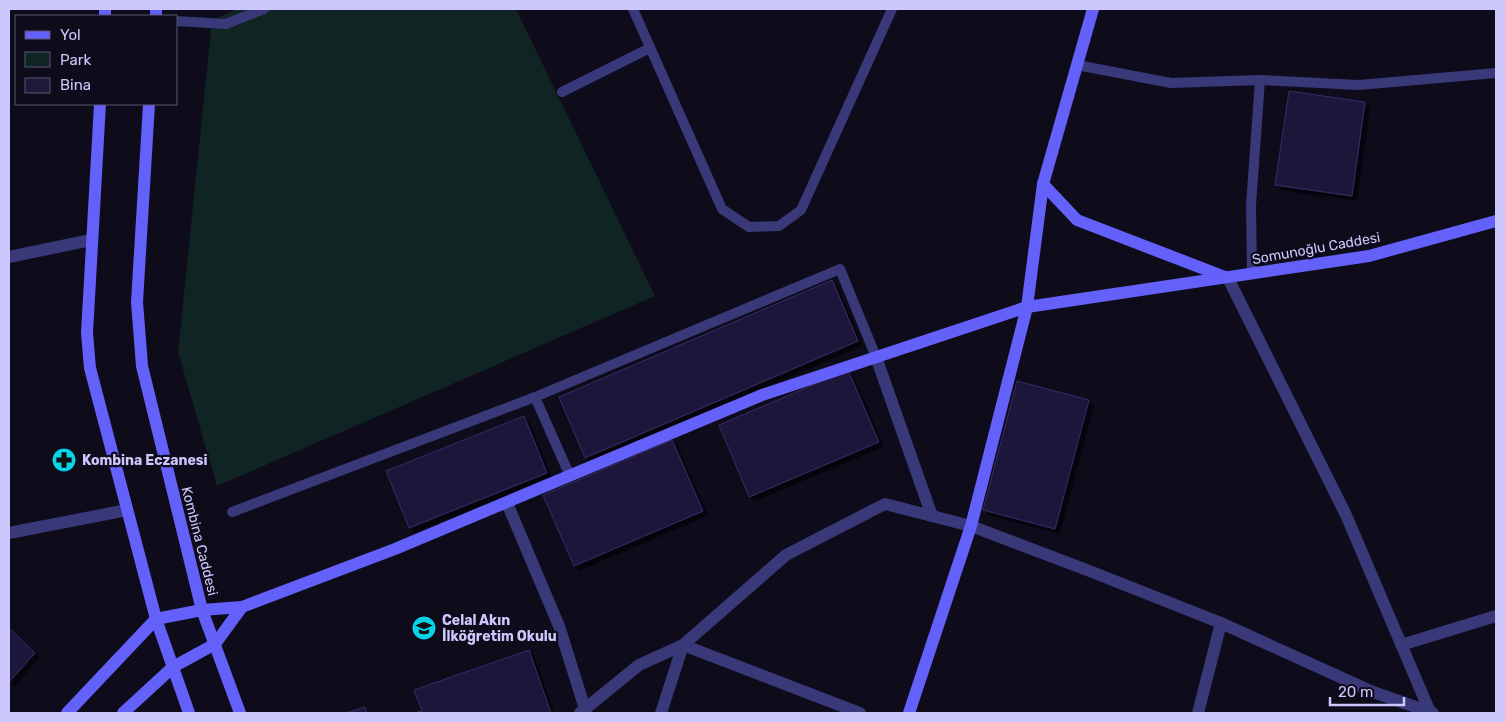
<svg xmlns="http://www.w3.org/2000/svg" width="1505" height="722" viewBox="0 0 1505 722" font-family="Rubik,sans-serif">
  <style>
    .green { fill: #0f2423 }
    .building { fill: #1f183b; stroke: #362b66; filter: url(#shadow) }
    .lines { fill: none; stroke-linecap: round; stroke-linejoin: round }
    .lane { stroke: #393878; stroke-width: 10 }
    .street { stroke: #393878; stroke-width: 12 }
    .secondary { stroke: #6361fa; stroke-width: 12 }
    .labels { text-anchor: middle; stroke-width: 4.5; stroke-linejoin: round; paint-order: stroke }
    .street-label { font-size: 14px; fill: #ccc7fd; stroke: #0e0b1b }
    .poi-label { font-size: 14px; font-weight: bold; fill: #ccc7fd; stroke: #0e0b1b; text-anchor: start }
  </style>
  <defs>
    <filter id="shadow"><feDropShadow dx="4.5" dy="4.5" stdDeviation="0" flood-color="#0009"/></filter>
  </defs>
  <rect width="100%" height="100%" fill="#0e0b1b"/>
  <polygon class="green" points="237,9 516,9 655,296 217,486 178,352 212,20"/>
  <g class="building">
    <polygon points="1289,91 1365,102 1352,196 1275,185"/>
    <polygon points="832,280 858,341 585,458 559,397"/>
    <polygon points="848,370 879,442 749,497 719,425"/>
    <polygon points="1017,381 1089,400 1055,529 983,510"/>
    <polygon points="524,416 547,473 409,528 386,471"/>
    <polygon points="672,440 703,511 574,566 543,495"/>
    <polygon points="9,628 35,653 9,682"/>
    <polygon points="529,650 551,713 414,713 422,711 414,690"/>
    <polygon points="365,707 367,713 346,713"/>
  </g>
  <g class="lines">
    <g class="lane">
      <polyline points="633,9 722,209 749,227 779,226 801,210 892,9"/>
      <polyline points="176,21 226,24 264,9"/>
      <polyline points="1077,65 1171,83 1260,80 1359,85 1496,73"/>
      <polyline points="562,92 650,48"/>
      <polyline points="1252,274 1251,205 1260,80"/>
      <polyline points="535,397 570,476"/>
      <polyline points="232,512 535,397 840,269 876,357"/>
    </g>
    <g class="street">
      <polyline points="9,257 91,240"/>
      <polyline points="1228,278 1346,515 1430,712"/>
      <polyline points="876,357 932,516"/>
      <polyline points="507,503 559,626 585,709"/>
      <polyline points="9,533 127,510"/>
      <polyline points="1401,645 1496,616"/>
      <polyline points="580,713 639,665 683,645 860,713"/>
      <polyline points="661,713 683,645 786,555 885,504 971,526 1087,570 1221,623 1373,692 1433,713"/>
      <polyline points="1198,713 1221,623"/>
    </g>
    <g class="secondary">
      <polyline points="105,16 105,9"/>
      <polyline points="156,16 156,9"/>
      <polyline points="100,104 87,333 90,368 156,619 189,713"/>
      <polyline points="149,104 137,302 142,366 202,610 240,713"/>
      <polyline points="1043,184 1077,220 1225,277"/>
      <polyline points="67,713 156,619 202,610 242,607 395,549 762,395 1027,307 1369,256 1496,221"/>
      <polyline points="123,713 173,667 215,644 242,607"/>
      <polyline points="909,713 971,526 1027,307 1043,184 1093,9"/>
    </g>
  </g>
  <defs>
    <symbol id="pharmacy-disc" viewBox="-11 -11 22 22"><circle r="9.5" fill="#08d4e8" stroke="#0e0b1b"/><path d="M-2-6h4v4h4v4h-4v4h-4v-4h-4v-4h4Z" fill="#111"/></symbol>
    <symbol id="school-disc" viewBox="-11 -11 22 22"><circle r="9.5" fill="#08d4e8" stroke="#0e0b1b"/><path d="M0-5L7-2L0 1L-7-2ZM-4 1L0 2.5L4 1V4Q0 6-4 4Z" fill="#111"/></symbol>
  </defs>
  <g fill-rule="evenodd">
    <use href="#pharmacy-disc" x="50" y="446" width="28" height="28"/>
    <use href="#school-disc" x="410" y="614" width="28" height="28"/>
  </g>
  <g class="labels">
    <g class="street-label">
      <text transform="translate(1316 248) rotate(-10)" y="5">Somunoğlu Caddesi</text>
      <text transform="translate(200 541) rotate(76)" y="5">Kombina Caddesi</text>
    </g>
    <g class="poi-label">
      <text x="82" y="465">Kombina Eczanesi</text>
      <text x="442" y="625">Celal Akın<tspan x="442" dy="16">İlköğretim Okulu</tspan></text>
    </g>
  </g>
  <rect width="1505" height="722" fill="none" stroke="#ccc7fd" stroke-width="20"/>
  <rect x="15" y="15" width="162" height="90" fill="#0e0b1b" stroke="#5a5675"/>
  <rect x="25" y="31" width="25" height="8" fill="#6361fa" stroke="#5a5675"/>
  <text x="60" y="40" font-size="15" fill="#ccc7fd">Yol</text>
  <rect x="25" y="52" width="25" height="15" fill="#0f2423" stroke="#5a5675"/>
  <text x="60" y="65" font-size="15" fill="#ccc7fd">Park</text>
  <rect x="25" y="78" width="25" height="15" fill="#1f183b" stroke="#5a5675"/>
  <text x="60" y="90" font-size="15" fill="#ccc7fd">Bina</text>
  <path d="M1330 697v8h74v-8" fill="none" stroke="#ccc7fd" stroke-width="2.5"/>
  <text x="1338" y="697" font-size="15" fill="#ccc7fd" stroke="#0e0b1b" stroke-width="4" paint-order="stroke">20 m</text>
</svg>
